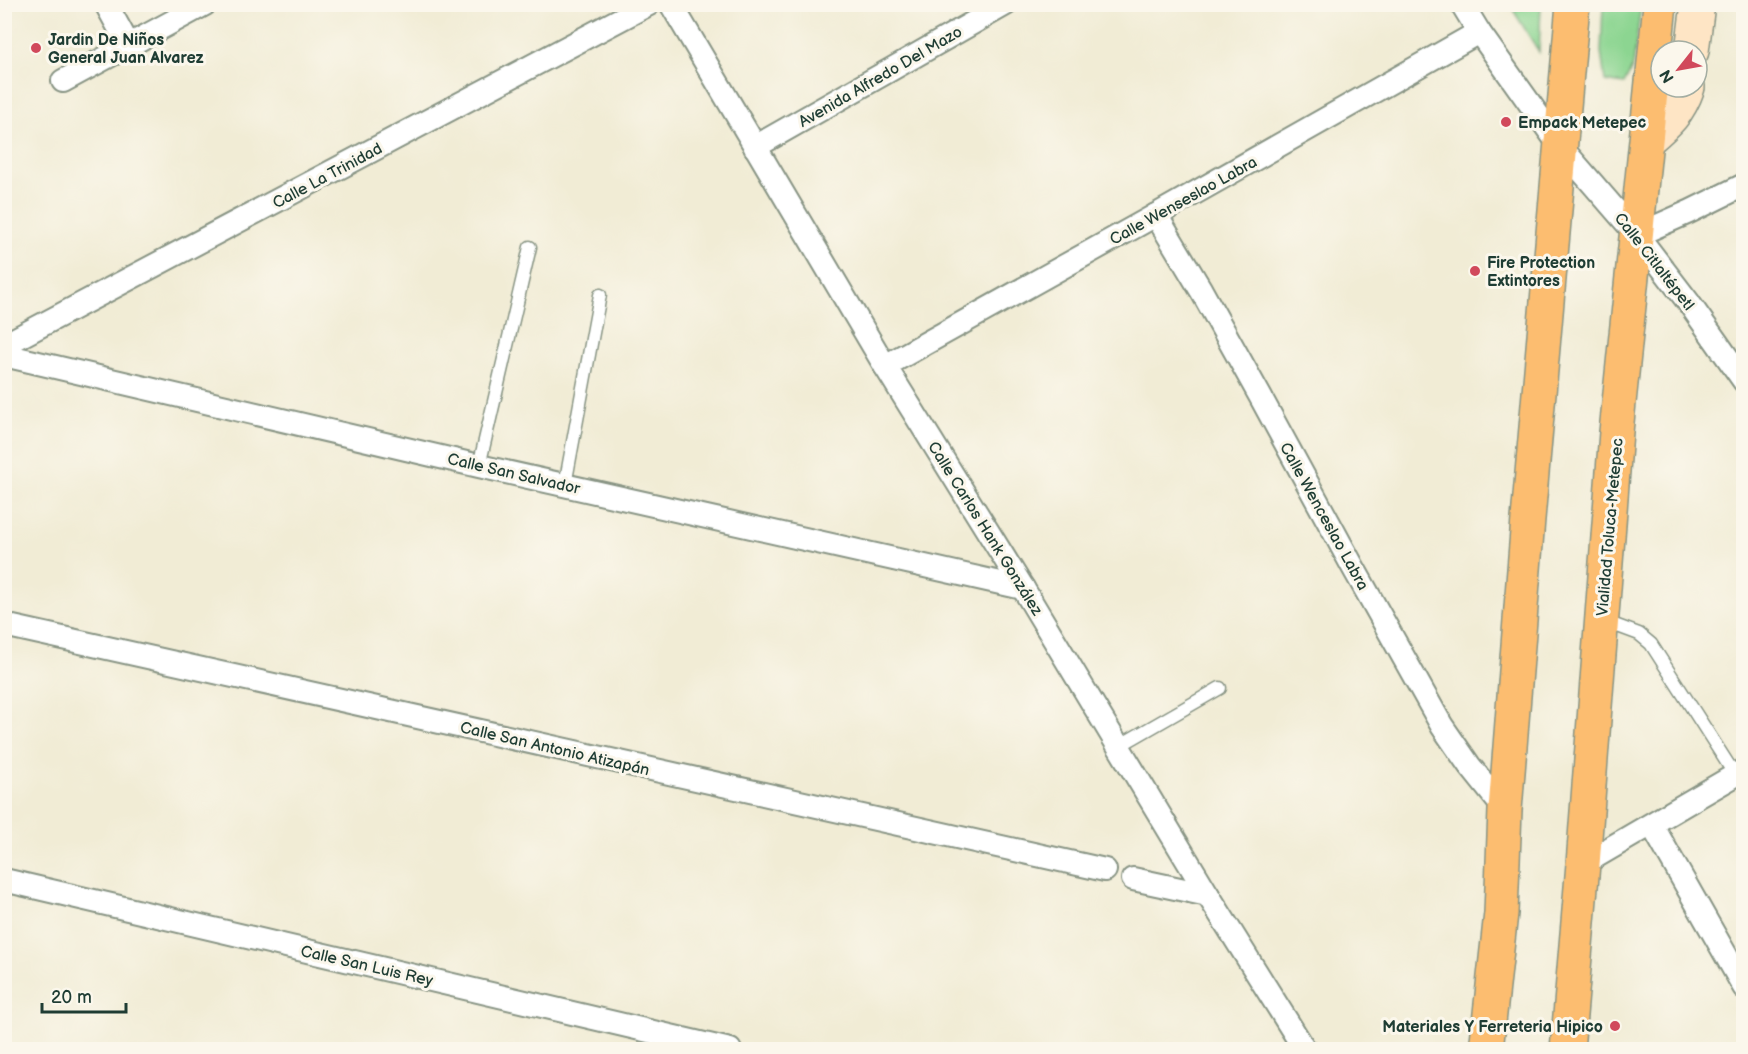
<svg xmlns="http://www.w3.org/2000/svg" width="1748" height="1054" viewBox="0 0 1748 1054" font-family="'Balsamiq Sans',sans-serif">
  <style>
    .green { fill: #8cd591; stroke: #568962; stroke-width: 1.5 }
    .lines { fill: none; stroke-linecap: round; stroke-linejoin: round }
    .lane-casing { stroke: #889484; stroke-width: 15 }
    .street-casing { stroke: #889484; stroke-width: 26 }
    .secondary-casing { stroke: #889484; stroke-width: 36 }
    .highway-casing { stroke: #889484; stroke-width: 36 }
    .lane { stroke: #fff; stroke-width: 12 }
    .street { stroke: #fff; stroke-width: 22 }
    .secondary { stroke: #fee5c5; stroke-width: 33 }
    .highway { stroke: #fcbd6f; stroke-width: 33 }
    .poi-dot { fill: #d1495b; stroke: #fbf7ec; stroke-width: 2 }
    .labels { text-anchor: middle; stroke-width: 6; stroke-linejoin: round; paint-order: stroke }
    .poi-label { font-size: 16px; font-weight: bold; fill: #1f3d34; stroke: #fbf7ec; text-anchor: start }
    .street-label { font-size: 16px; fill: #1f3d34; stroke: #fbf7ec }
  </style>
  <rect width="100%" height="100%" fill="#fbf7ec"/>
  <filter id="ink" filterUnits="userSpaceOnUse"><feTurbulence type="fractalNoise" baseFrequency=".0167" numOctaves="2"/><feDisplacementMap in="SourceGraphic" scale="12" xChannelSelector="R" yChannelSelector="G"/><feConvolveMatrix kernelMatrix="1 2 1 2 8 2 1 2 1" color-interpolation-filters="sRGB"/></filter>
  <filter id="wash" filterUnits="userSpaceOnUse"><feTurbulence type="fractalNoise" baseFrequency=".008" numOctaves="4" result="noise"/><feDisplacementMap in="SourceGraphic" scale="24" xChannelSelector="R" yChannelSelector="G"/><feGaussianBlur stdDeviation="1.35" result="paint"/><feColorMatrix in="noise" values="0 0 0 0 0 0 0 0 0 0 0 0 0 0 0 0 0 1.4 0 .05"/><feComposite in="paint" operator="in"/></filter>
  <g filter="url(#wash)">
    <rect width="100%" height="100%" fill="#f1ecd5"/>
    <g class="green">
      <polygon points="1510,5 1541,5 1539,52"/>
      <polygon points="1603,5 1641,5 1633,66 1624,84 1605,81 1601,52"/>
    </g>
  </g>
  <g filter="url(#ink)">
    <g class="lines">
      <defs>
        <g id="lane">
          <polyline points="479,466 530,247"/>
          <polyline points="565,485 600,295"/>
          <polyline points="1604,621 1639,634 1651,644 1735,775"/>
          <polyline points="1119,746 1220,688"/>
        </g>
        <g id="street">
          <polyline points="106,4 129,46"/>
          <polyline points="671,4 885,366 1023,588 1208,895 1305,1050"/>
          <polyline points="1462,4 1479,32 1560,146 1637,235 1689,303 1744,381"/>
          <polyline points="63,81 205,4"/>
          <polyline points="755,147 1006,4"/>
          <polyline points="1156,215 1201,290 1260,396 1353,567 1442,726 1469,765 1505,810"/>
          <polyline points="1637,235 1689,212 1744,185"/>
          <polyline points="4,345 649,4"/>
          <polyline points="4,355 479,466 1023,588"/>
          <polyline points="885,366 1156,215 1479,32"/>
          <polyline points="4,625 1105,870"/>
          <polyline points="1652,825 1744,987"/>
          <polyline points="1583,864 1744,770"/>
          <polyline points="1133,879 1208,895"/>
          <polyline points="4,880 730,1050"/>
        </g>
        <g id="secondary">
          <polyline points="1692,51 1698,4"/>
          <path d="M1647,140C1667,123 1679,113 1688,87"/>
        </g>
        <g id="highway">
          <polyline points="1486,1050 1501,913 1505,810 1528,519 1573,4"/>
          <polyline points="1567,1050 1583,864 1616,432 1660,4"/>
        </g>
      </defs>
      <use href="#lane" class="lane-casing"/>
      <use href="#street" class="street-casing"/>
      <use href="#secondary" class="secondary-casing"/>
      <use href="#highway" class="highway-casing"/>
      <use href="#lane" class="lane"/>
      <use href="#street" class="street"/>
      <use href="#secondary" class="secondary"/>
      <use href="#highway" class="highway"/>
    </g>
  </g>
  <g class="poi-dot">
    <circle cx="36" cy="48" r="6"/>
    <circle cx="1506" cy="122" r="6"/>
    <circle cx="1475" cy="271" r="6"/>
    <circle cx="1615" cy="1026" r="6"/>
  </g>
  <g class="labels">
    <g class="poi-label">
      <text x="48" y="45">Jardin De Niños<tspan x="48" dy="18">General Juan Alvarez</tspan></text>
      <text x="1518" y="128">Empack Metepec</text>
      <text x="1487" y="268">Fire Protection<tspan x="1487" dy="18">Extintores</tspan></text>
      <text x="1603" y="1032" text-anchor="end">Materiales Y Ferreteria Hipico</text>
    </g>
    <g class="street-label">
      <text transform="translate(880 76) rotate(-30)" y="6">Avenida Alfredo Del Mazo</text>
      <text transform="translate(327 175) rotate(-28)" y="6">Calle La Trinidad</text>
      <text transform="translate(1183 200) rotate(-29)" y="6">Calle Wenseslao Labra</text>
      <text transform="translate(1655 261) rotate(52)" y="6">Calle Citlaltépetl</text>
      <text transform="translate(514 473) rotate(13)" y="6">Calle San Salvador</text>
      <text transform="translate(1325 516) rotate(61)" y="6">Calle Wenceslao Labra</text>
      <text transform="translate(1609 527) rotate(-85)" y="6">Vialidad Toluca-Metepec</text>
      <text transform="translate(986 528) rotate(58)" y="6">Calle Carlos Hank González</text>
      <text transform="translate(555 748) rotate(13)" y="6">Calle San Antonio Atizapán</text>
      <text transform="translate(367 965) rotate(13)" y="6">Calle San Luis Rey</text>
    </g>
  </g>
  <rect width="1748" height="1054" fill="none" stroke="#fbf7ec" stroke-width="24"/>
  <g transform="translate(1679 69) rotate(239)"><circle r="28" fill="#fbf7ec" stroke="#a3ada2" stroke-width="1.5"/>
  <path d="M0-4.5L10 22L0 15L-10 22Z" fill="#d1495b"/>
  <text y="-9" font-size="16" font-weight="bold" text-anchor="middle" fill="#1f3d34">N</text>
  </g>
  <path d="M42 1003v9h84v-9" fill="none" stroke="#1f3d34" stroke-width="3"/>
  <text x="51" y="1003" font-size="18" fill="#1f3d34" stroke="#fbf7ec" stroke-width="4.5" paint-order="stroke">20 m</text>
</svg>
